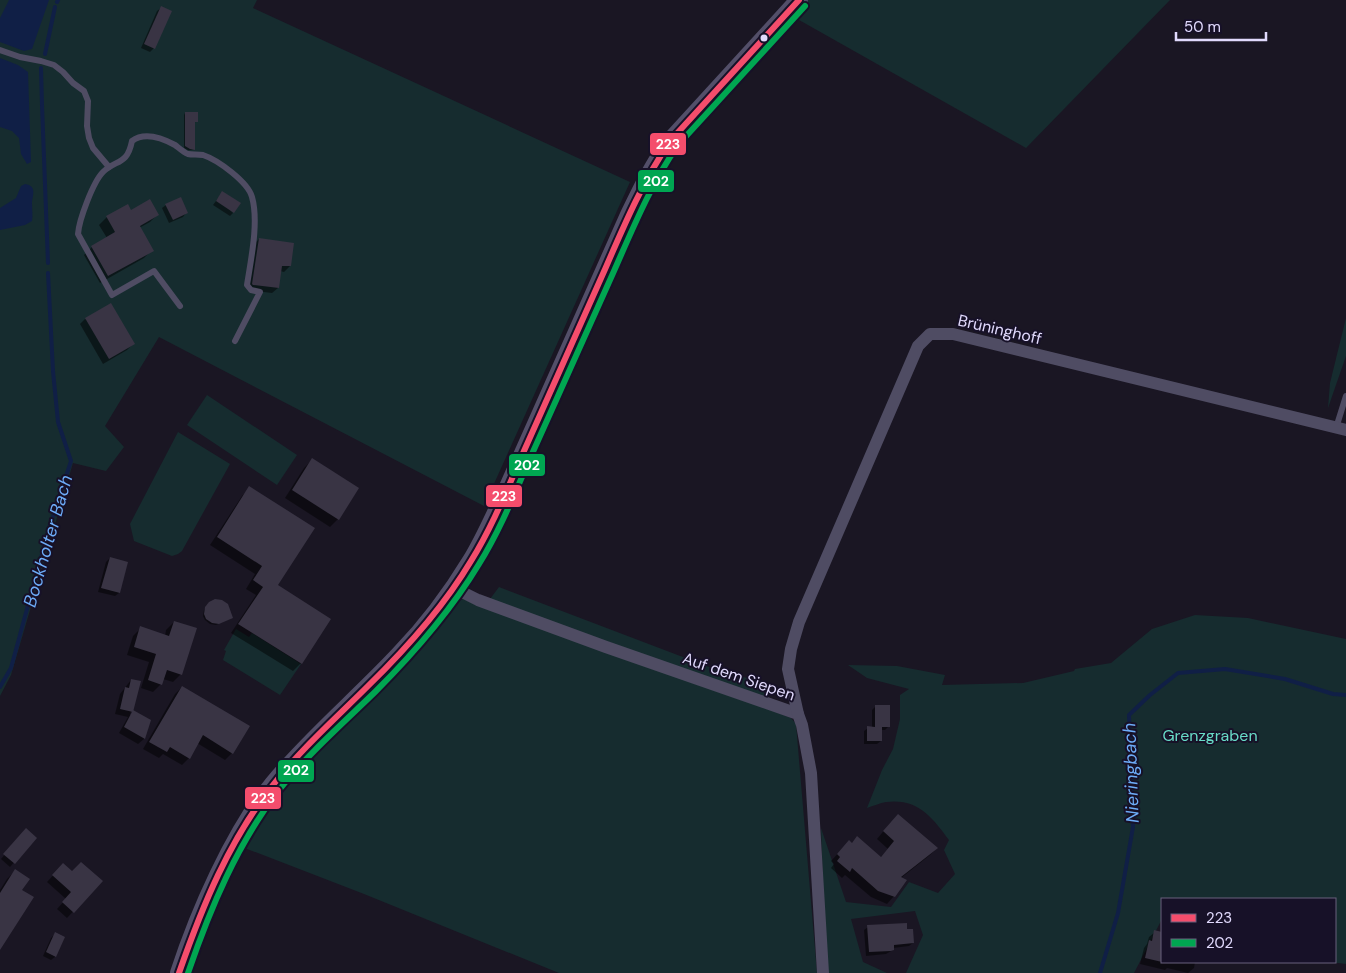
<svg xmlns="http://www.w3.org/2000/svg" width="1346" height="973" viewBox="0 0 1346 973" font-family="'DM Sans',sans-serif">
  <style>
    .green { fill: #162c2f }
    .water { fill: #101f46 }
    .shadow { fill: #0007 }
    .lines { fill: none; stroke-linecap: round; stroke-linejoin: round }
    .stream { stroke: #101f46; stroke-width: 4 }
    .building { fill: #393444 }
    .lane { stroke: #4f4c63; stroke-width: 6 }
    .street { stroke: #4f4c63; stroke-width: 12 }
    .secondary { stroke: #534f69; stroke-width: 18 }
    .bus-1-casing { stroke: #171128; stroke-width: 10 }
    .bus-2-casing { stroke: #171128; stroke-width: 10 }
    .bus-1 { stroke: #f44d6c; stroke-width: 6 }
    .bus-2 { stroke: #00a651; stroke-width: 6 }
    .bus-dot { fill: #e1dafd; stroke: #171128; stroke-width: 2 }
    .labels { text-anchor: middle; stroke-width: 4; stroke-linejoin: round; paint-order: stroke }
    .street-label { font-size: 16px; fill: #e1dafd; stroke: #171128 }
    .park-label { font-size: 16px; fill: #68dbc7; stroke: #171128 }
    .water-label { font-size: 18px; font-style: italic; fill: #6dacf8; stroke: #171128 }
    .line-badge { stroke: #171128; stroke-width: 2 }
    .badge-label { font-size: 14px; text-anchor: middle; font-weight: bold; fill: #fff }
  </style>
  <rect width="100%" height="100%" fill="#1a1623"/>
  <g class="green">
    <polygon points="0,0 257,0 253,8 630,182 484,506 159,337 105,426 124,447 106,471 73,463 11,675 0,696"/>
    <polygon points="807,0 1170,0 1026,148 792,16"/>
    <polygon points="1346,318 1346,356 1328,408 1330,383"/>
    <polygon points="207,395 297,455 277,485 187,425"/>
    <polygon points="178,432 230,464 182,551 178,554 172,556 134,541 130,524"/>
    <polygon points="499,587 717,670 770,684 761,706 791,718 796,724 817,973 559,973 364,894 242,847 259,817 280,790 309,756 452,603 463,599 484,607"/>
    <path d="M1195,615L1248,618L1346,639V964L1330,962H1335V899H1162V919L1134,973H906L923,935L915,911L851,919L863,962L887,973H826L821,828L846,902L891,907L909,882L938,893L955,874L944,850L949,840C932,817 918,798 886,802C880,803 873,806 867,808L882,770L893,749L900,719V695L909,689L867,678L848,665L897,666L945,675L942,685L1023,683L1074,671L1075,669L1111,663L1152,629Z"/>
    <polygon points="236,629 249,637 252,633 301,664 280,695 223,660 226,651 224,650"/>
  </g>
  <g class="water">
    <polygon points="9,0 49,0 32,49 24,51 0,42 0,18"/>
    <polygon points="0,58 18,65 28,72 31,162 27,164 21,154 19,138 12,131 0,127"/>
    <path d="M25,184C38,186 32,196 32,204C32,210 33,215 32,221L25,225L0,230V208L16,198L21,186Z"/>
  </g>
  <g class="shadow">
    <polygon points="161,8 154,48 150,52 141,48 157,11"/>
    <polygon points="185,113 197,121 194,123 194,149 192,150 188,150 184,148 184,115"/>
    <polygon points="219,197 233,213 230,216 213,205"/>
    <polygon points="166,205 186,213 183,217 169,223 162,208"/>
    <polygon points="130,211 158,214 150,222 139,228 152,250 144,258 100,283 84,255 92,247 107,238 99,225 107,217"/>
    <polygon points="259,239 290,266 284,272 280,271 278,288 272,293 247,290 253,245"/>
    <polygon points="85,319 133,344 127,350 103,364 80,324"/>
    <polygon points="312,460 338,519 330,527 285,498 304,468"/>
    <polygon points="250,488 276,586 329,620 301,663 293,671 231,633 256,595 246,589 255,574 210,545 242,496"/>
    <polygon points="110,558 127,563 119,593 115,596 98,592 106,562"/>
    <polygon points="207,605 230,619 216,625 210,624 205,620 203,616 204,610"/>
    <polygon points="174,622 181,674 173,682 163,679 161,684 153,692 141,688 149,662 127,655 133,636 141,628 165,636 166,630"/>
    <polygon points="131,680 139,682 130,715 150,721 144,739 138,744 119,733 128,717 115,714 120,694"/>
    <polygon points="182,687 232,753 225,760 197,743 189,758 182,765 163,754 159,758 143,749 175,694"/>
    <polygon points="876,706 889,726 885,730 881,730 881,741 877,744 864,744 864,731 868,728 872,728 872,710"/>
    <polygon points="891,822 937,848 930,855 901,878 894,896 887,904 871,897 845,875 842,878 831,868 834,864 831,861 842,849 880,858 888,849 877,839"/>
    <polygon points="22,834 35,838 10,867 1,859"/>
    <polygon points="58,870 72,872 101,882 67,918 57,909 66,899 47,882"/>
    <polygon points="15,871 0,947 0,890 7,879"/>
    <polygon points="868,927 905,930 913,943 909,946 893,948 893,950 886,954 866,956 864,930"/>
    <polygon points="1155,932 1162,933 1162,962 1195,962 1194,968 1188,973 1167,968 1165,970 1140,964 1144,948 1147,944 1149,937"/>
    <polygon points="55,934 64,938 55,957 51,960 43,956 51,938"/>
  </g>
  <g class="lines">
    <g class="stream">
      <polyline points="57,2 58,0"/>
      <polyline points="45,54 55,7"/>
      <polyline points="41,68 42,105 48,263"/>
      <polyline points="0,687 11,668 48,532 71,461 58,422 53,371 48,273"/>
      <polyline points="1100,973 1118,913 1133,827 1129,715 1150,695 1178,673 1225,669 1285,679 1333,694 1346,695"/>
    </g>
  </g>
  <g class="building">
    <polygon points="161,6 172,11 155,49 144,44"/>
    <polygon points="185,112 198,112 198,122 195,122 195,150 190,149 185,146"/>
    <polygon points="222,191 241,203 234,213 216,201"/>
    <polygon points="181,197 188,213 173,220 165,204"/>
    <polygon points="150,199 159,215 140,226 154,251 108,276 91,246 115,232 106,216 128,204 131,210"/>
    <polygon points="259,238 294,243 291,266 282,266 279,288 253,285 252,284"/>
    <polygon points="111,303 135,344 109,359 85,318"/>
    <polygon points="312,458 359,488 339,520 292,490"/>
    <polygon points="249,486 315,528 278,585 331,619 302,664 238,624 263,587 253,580 262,566 217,537"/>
    <polygon points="110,557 128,562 120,593 101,588"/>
    <polygon points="215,599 222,600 228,604 233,618 219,624 212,623 206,619 204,614 205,607 209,602"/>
    <polygon points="174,621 197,628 182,675 167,670 162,685 148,680 156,654 134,647 140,626 169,636"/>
    <polygon points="131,679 141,681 133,712 120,709 125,687 129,688"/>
    <polygon points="182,686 250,726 233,754 203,735 190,759 170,747 167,752 149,742"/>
    <polygon points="875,705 890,705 890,727 875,727 882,727 882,741 867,741 867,726 875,727"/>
    <polygon points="133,710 151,720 145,739 124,727"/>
    <polygon points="898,814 938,848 901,877 907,880 895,897 878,891 852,868 850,872 837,861 840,857 837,854 849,840 852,843 857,836 881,857 894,841 883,831"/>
    <polygon points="26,828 37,838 15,864 3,854"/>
    <polygon points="81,862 103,881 74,913 62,902 71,892 52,875 63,863 72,871"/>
    <polygon points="15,869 30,879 22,890 34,897 0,950 0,893"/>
    <polygon points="907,923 907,929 913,929 914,943 894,945 894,950 891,951 869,952 867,925"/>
    <polygon points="1154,930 1162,932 1162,962 1145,958 1149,940 1152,941"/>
    <polygon points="55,932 65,937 56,957 46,952"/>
  </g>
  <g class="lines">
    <g class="lane">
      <polyline points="0,50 20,57 41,61 54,65 63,72 73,83 84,91 88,101 87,126 89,138 93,148 109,167"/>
      <path d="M180,306L154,271L112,295L78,234C79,220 93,182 103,172C116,159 127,166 132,141C144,132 162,138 175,145C179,148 183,152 188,154C192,155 198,154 203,155C218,160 248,182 252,197C259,222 251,259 247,285L251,290L260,292L235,341"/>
      <polyline points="1336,428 1346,396"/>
    </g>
    <g class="street">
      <polyline points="454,588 478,600 606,647 798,714 802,725 811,773 823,973"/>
      <polyline points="798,714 788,669 791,649 799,622 918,346 930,334 953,334 1346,430"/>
    </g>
    <path class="secondary" d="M179,973C199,912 233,834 273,784C312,737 359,698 400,654C427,626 451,594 471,561C484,540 494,516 505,494L629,215C642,188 653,165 671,140L799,0"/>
    <defs>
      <path id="bus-1" d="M179,973C202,907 229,840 273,785C301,749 336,718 368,686C407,648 443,608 471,561C494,524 510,482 528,442C554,383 580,325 606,267C625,223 644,179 671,140L799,0"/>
      <path id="bus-2" d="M188,973C210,909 237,844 279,790C307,755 342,724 375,692C414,653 450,612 479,564C502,527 518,485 536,445C562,387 588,329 614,271C633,228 651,184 678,145L805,6"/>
    </defs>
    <use href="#bus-1" class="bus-1-casing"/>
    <use href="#bus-2" class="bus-2-casing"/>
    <use href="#bus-1" class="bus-1"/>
    <use href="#bus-2" class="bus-2"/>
  </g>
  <circle class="bus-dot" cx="764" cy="38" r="4.5"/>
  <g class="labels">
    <g class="street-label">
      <text transform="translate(1000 329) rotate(13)" y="6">Brüninghoff</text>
      <text transform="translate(739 676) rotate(19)" y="6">Auf dem Siepen</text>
    </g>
    <g class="park-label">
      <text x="1210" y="741">Grenzgraben</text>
    </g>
    <g class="water-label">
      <text transform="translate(48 541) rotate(-74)" y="6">Bockholter Bach</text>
      <text transform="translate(1131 773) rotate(-92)" y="6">Nieringbach</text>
    </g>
  </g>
  <g class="line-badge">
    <rect x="649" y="132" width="38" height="24" rx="5" fill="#f44d6c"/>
    <rect x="637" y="169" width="38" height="24" rx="5" fill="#00a651"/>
    <rect x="508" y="453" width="38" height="24" rx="5" fill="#00a651"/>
    <rect x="485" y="484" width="38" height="24" rx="5" fill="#f44d6c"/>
    <rect x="277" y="759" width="38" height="24" rx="5" fill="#00a651"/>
    <rect x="244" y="786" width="38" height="24" rx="5" fill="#f44d6c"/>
  </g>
  <g class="badge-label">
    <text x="668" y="149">223</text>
    <text x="656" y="186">202</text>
    <text x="527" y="470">202</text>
    <text x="504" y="501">223</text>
    <text x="296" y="775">202</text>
    <text x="263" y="803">223</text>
  </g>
  <rect x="1161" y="898" width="175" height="65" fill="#171128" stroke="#68617d"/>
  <rect x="1171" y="914" width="25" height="8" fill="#f44d6c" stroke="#68617d"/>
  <text x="1206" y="923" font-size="15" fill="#e1dafd">223</text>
  <rect x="1171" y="939" width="25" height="8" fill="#00a651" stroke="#68617d"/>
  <text x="1206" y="948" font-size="15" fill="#e1dafd">202</text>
  <path d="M1176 32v8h90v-8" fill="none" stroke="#e1dafd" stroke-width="2.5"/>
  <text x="1184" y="32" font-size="15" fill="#e1dafd" stroke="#171128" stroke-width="4" paint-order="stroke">50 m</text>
</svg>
